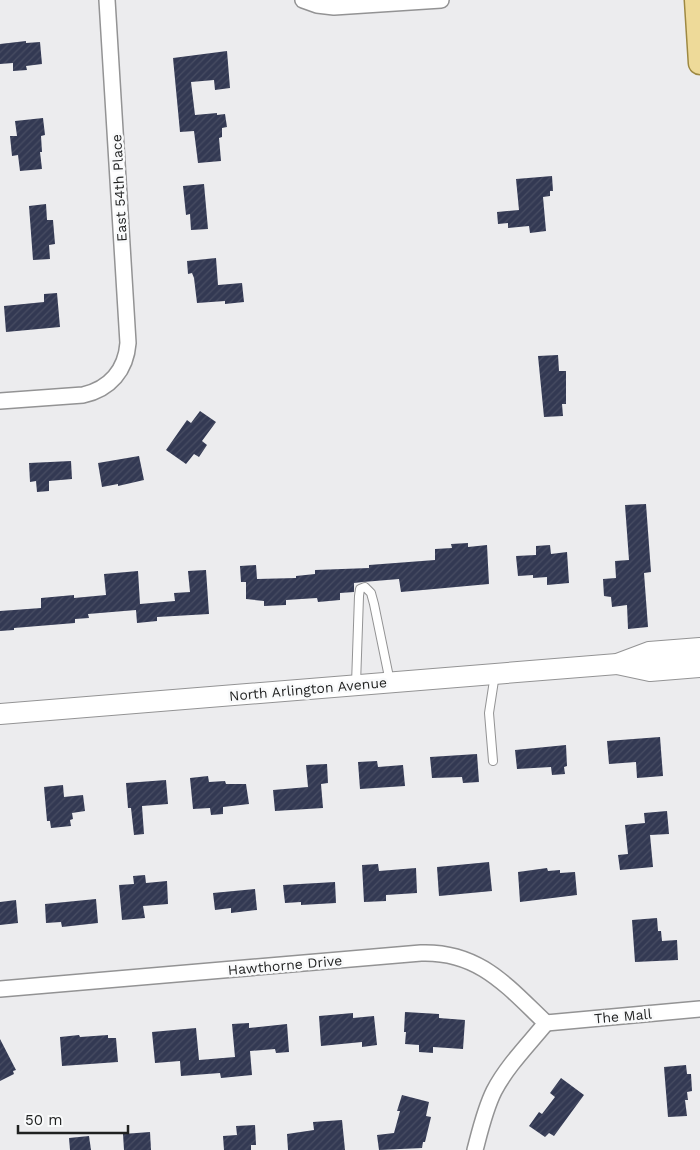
<svg xmlns="http://www.w3.org/2000/svg" width="700" height="1150" viewBox="0 0 700 1150" font-family="'Work Sans',sans-serif">
  <style>
    .building { fill: url(#building-hatch) }
    .lines { fill: none; stroke-linecap: round; stroke-linejoin: round }
    .lane-casing { stroke: #939394; stroke-width: 10 }
    .street-casing { stroke: #939394; stroke-width: 18 }
    .secondary-casing { stroke: #939394; stroke-width: 22 }
    .primary-casing { stroke: #9e8942; stroke-width: 25 }
    .lane { stroke: #fff; stroke-width: 8 }
    .street { stroke: #fff; stroke-width: 15 }
    .secondary { stroke: #fff; stroke-width: 20 }
    .primary { stroke: #eeda99; stroke-width: 22 }
    .labels { text-anchor: middle; stroke-width: 5; stroke-linejoin: round; paint-order: stroke }
    .street-label { font-size: 14px; fill: #1f2020; stroke: #f9fafb }
  </style>
  <defs>
    <pattern id="building-hatch" width="6" height="6" patternUnits="userSpaceOnUse" patternTransform="scale(1.25)"><rect width="6" height="6" fill="#333953"/><path d="M-1 1l2-2M0 6l6-6M5 7l2-2" fill="none" stroke="#484d63"/></pattern>
  </defs>
  <rect width="100%" height="100%" fill="#ececee"/>
  <g class="building">
    <polygon points="26,41 26,43 40,42 42,64 26,66 27,70 13,71 13,63 0,64 0,44"/>
    <polygon points="227,51 230,88 215,90 214,80 191,82 195,115 217,113 217,115 225,114 227,127 222,128 222,137 219,138 221,161 198,163 194,131 180,132 173,58"/>
    <polygon points="43,118 45,135 41,136 42,152 40,152 42,169 20,171 18,155 12,156 10,136 17,136 15,121"/>
    <polygon points="552,176 553,191 550,191 550,196 543,197 546,231 530,233 529,226 508,228 508,223 498,224 497,212 519,210 516,179"/>
    <polygon points="204,184 208,229 191,230 190,214 186,215 183,186"/>
    <polygon points="46,204 47,220 53,220 55,244 49,245 50,259 33,260 29,206"/>
    <polygon points="216,258 218,285 242,283 244,302 225,304 225,301 197,303 194,278 192,273 188,274 187,261"/>
    <polygon points="57,293 60,327 6,332 4,306 44,302 44,294"/>
    <polygon points="558,355 559,371 566,371 566,404 562,404 563,416 544,417 538,356"/>
    <polygon points="200,411 216,422 202,441 207,445 199,457 194,454 186,464 166,450 187,420 191,423"/>
    <polygon points="139,456 144,480 118,486 118,484 102,487 98,463"/>
    <polygon points="71,461 72,479 49,481 49,491 37,492 36,481 30,482 29,463"/>
    <polygon points="646,504 651,572 644,573 648,627 628,629 627,605 612,607 611,597 604,596 603,579 616,578 615,561 629,560 625,505"/>
    <polygon points="468,543 468,547 487,545 489,584 401,592 399,579 363,582 354,583 354,592 340,593 340,600 318,602 317,598 286,600 286,605 264,606 264,601 246,599 246,582 241,582 240,566 256,565 257,579 296,578 296,576 315,574 315,570 369,568 369,565 435,560 435,549 452,548 451,544"/>
    <polygon points="550,545 551,554 567,552 569,583 547,585 547,577 533,578 533,575 518,576 516,556 536,555 536,546"/>
    <polygon points="206,570 209,614 157,617 157,621 137,623 136,610 88,614 89,618 75,619 75,623 14,628 14,630 0,631 0,611 41,608 41,598 74,595 74,598 106,595 104,574 138,571 140,604 175,601 174,593 190,592 188,571"/>
    <polygon points="660,737 663,776 637,778 636,762 609,764 607,741"/>
    <polygon points="566,745 567,766 564,767 565,774 552,775 551,767 517,769 515,750"/>
    <polygon points="477,754 479,782 463,783 462,777 432,778 430,757"/>
    <polygon points="377,761 378,767 403,765 405,786 360,789 358,762"/>
    <polygon points="327,764 328,783 321,784 323,808 275,811 273,790 308,787 306,765"/>
    <polygon points="208,776 209,782 225,781 226,784 246,784 249,804 223,807 223,814 211,815 210,808 193,809 190,778"/>
    <polygon points="166,780 168,804 142,806 144,834 134,835 131,808 128,808 126,783"/>
    <polygon points="63,785 64,797 83,795 85,811 72,813 73,819 70,820 71,826 51,828 50,821 47,821 44,787"/>
    <polygon points="667,811 669,834 650,835 653,867 620,870 618,855 628,854 625,825 645,823 644,813"/>
    <polygon points="489,862 492,891 439,896 437,867"/>
    <polygon points="378,864 379,871 416,868 417,893 386,895 386,901 364,902 362,865"/>
    <polygon points="547,868 548,871 560,870 560,873 575,872 577,895 520,902 518,872"/>
    <polygon points="145,875 146,883 167,881 168,904 143,906 145,918 122,920 119,885 134,884 133,876"/>
    <polygon points="335,882 336,903 301,905 301,902 285,903 283,885"/>
    <polygon points="255,889 257,910 231,913 231,908 215,910 213,893"/>
    <polygon points="96,899 98,923 62,927 61,922 46,923 45,904"/>
    <polygon points="16,900 18,923 0,925 0,902"/>
    <polygon points="657,918 658,931 661,931 662,941 677,940 678,960 635,962 632,920"/>
    <polygon points="405,1012 439,1014 439,1018 465,1020 463,1049 433,1047 433,1053 419,1052 419,1045 405,1044 406,1032 404,1032"/>
    <polygon points="353,1013 353,1018 374,1016 377,1045 362,1047 362,1042 321,1046 319,1016"/>
    <polygon points="249,1023 249,1028 287,1024 289,1052 276,1053 275,1049 250,1051 252,1075 221,1078 220,1073 181,1076 180,1061 155,1063 152,1032 196,1028 199,1060 235,1057 232,1024"/>
    <polygon points="79,1035 80,1037 108,1035 108,1038 116,1038 118,1062 62,1066 60,1037"/>
    <polygon points="0,1039 16,1070 13,1071 14,1074 0,1081"/>
    <polygon points="686,1065 687,1074 691,1074 692,1091 687,1092 688,1100 685,1100 687,1116 668,1117 664,1067"/>
    <polygon points="561,1078 584,1095 554,1136 549,1133 545,1137 529,1126 539,1112 542,1114 555,1097 550,1093"/>
    <polygon points="402,1095 429,1102 426,1116 431,1117 425,1142 423,1142 422,1148 379,1150 377,1135 394,1133 400,1111 397,1111"/>
    <polygon points="342,1120 345,1150 288,1150 287,1134 314,1130 313,1122"/>
    <polygon points="255,1125 256,1145 251,1145 251,1150 224,1150 223,1136 237,1135 236,1126"/>
    <polygon points="150,1132 151,1150 124,1150 123,1134"/>
    <polygon points="89,1136 91,1150 70,1150 69,1138"/>
  </g>
  <g class="lines">
    <defs>
      <g id="lane">
        <polyline points="356,684 359,596 360,589 365,587 371,593 374,604 390,682"/>
        <polyline points="493,761 489,713 495,674"/>
      </g>
      <g id="street">
        <polyline points="303,0 317,5 334,7 441,0"/>
        <path d="M0,401L83,395C110,389 126,370 128,343L107,0"/>
        <path d="M0,989L421,953C479,951 507,986 546,1023"/>
        <polyline points="546,1023 700,1009"/>
        <path d="M475,1150C480,1131 485,1109 494,1091C507,1066 528,1045 546,1023"/>
      </g>
      <g id="secondary">
        <polyline points="617,664 650,671 700,667"/>
        <polyline points="0,714 617,664 649,652 700,648"/>
      </g>
      <polyline id="primary" points="696,0 700,63"/>
    </defs>
    <use href="#lane" class="lane-casing"/>
    <use href="#street" class="street-casing"/>
    <use href="#secondary" class="secondary-casing"/>
    <use href="#primary" class="primary-casing"/>
    <use href="#lane" class="lane"/>
    <use href="#street" class="street"/>
    <use href="#secondary" class="secondary"/>
    <use href="#primary" class="primary"/>
  </g>
  <g class="labels">
    <g class="street-label">
      <text transform="translate(119 188) rotate(-93)" y="5">East 54th Place</text>
      <text transform="translate(308 689) rotate(-5)" y="5">North Arlington Avenue</text>
      <text transform="translate(285 965) rotate(-5)" y="5">Hawthorne Drive</text>
      <text transform="translate(623 1016) rotate(-5)" y="5">The Mall</text>
    </g>
  </g>
  <path d="M18 1125v8h110v-8" fill="none" stroke="#1f2020" stroke-width="2.5"/>
  <text x="25" y="1125" font-size="15" fill="#1f2020" stroke="#f9fafb" stroke-width="4" paint-order="stroke">50 m</text>
</svg>
